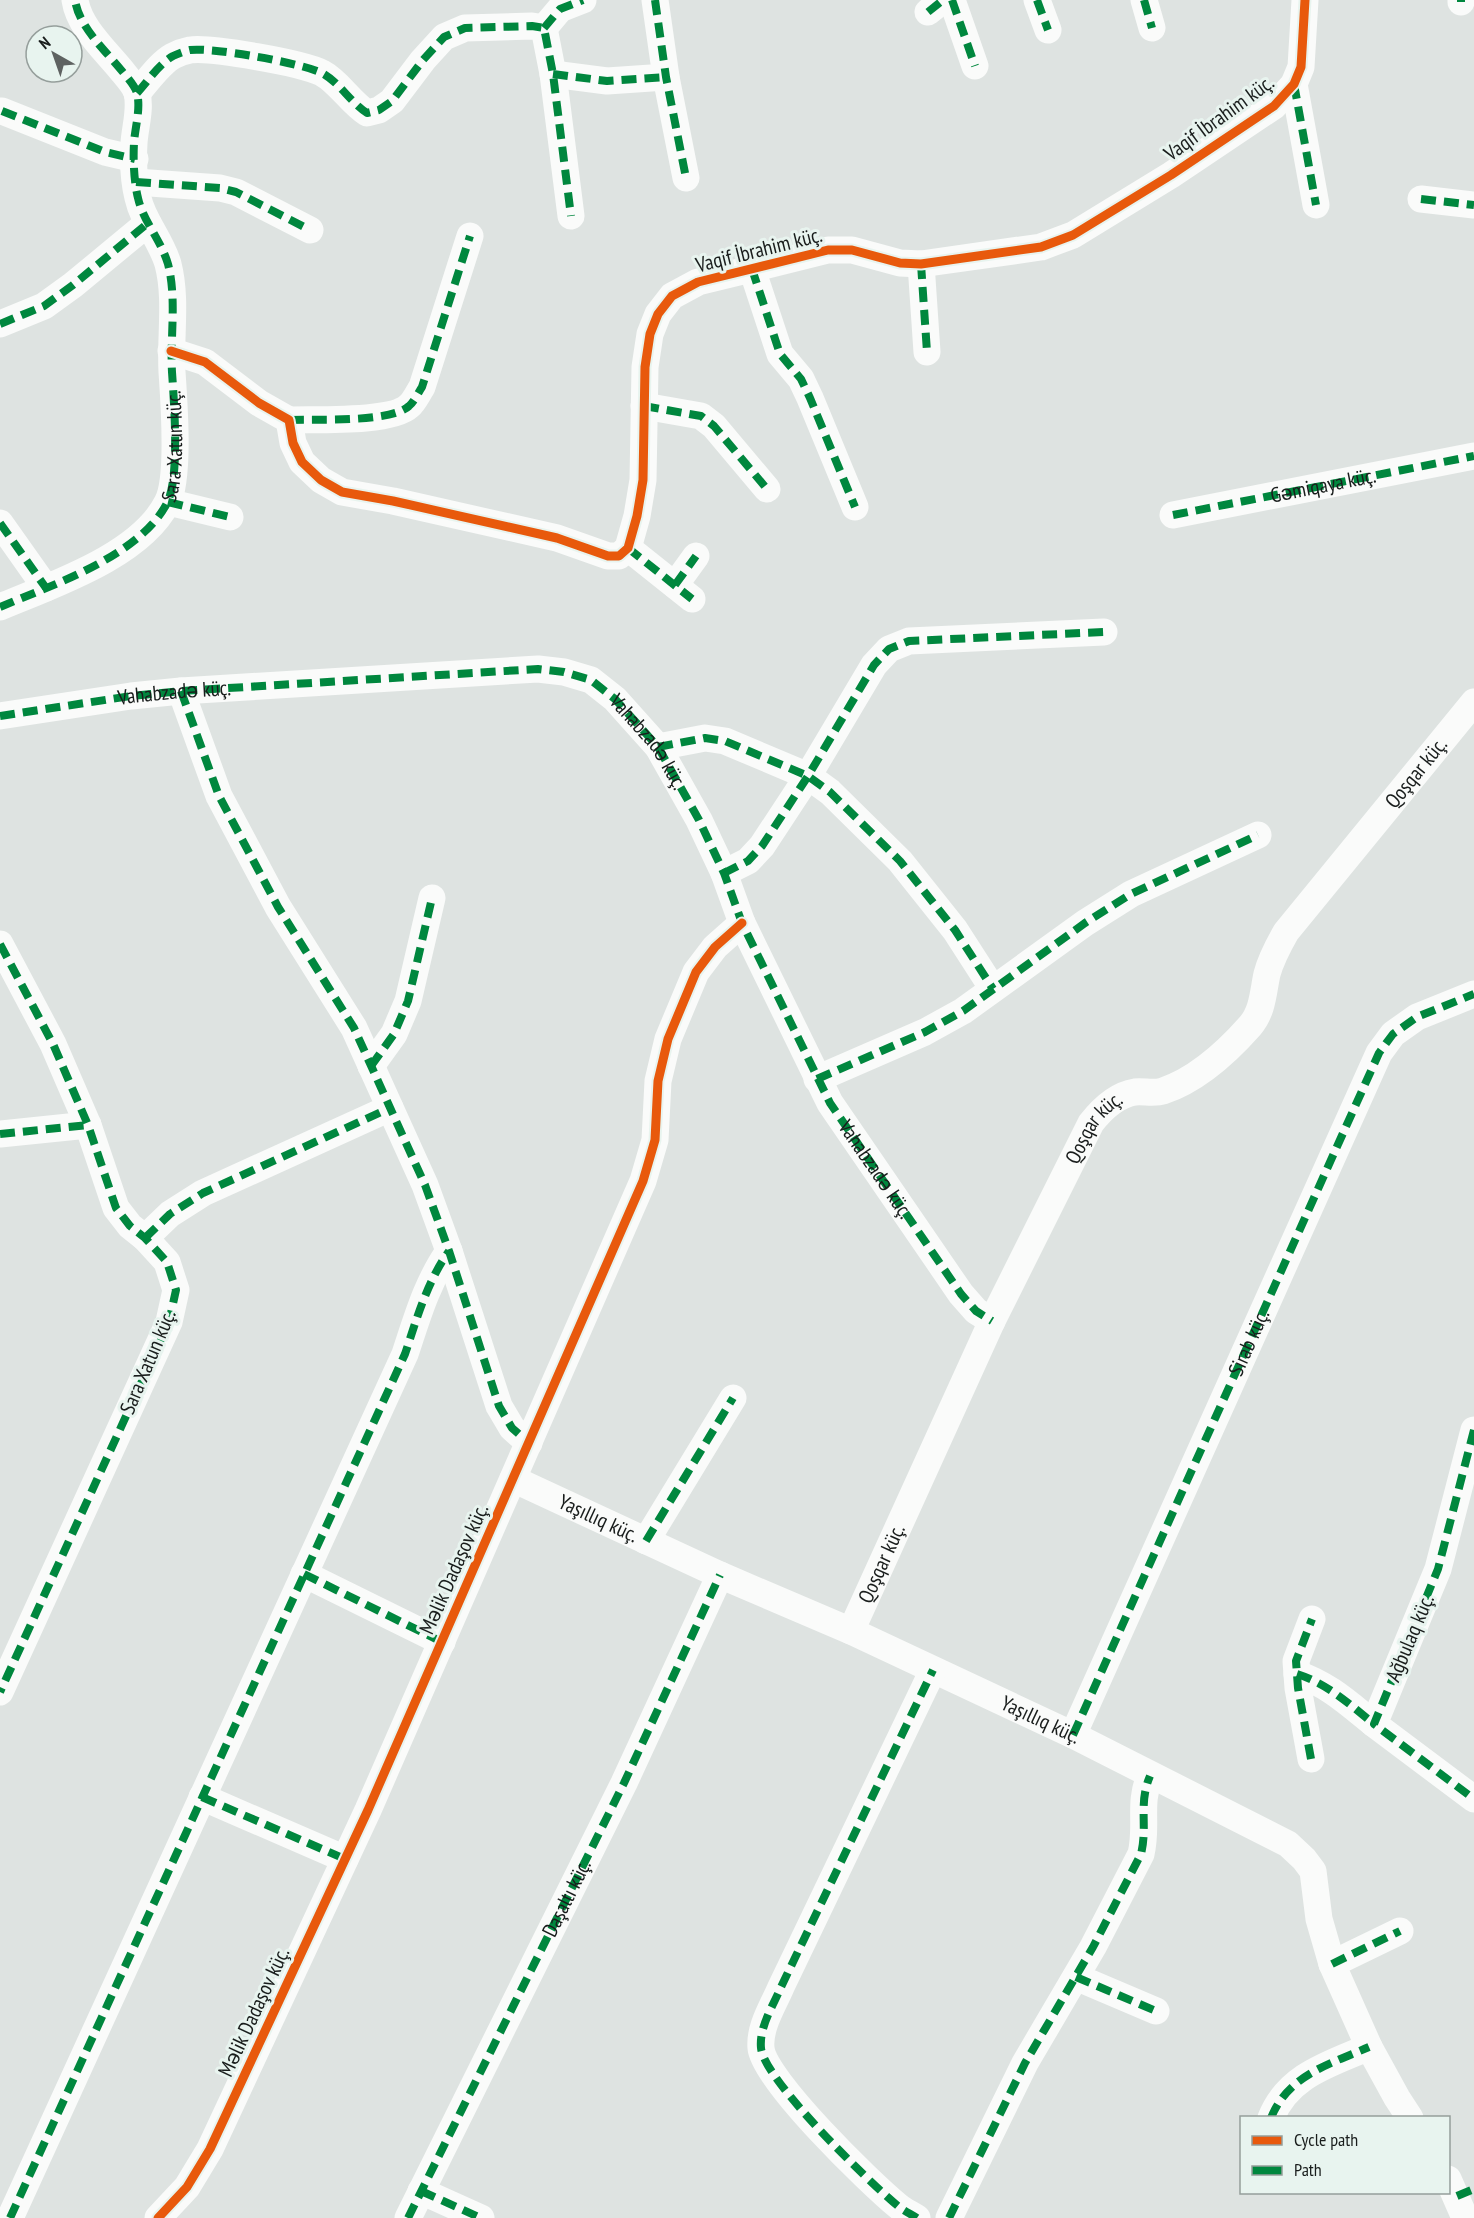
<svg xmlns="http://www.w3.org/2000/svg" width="1474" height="2218" viewBox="0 0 1474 2218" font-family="'PT Sans Narrow',sans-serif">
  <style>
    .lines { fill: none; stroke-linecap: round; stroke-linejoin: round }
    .minor { stroke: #fafbfa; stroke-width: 27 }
    .quiet { stroke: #00873e; stroke-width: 8; stroke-dasharray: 15 8; stroke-linecap: butt }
    .cycleway-casing { stroke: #e8f4ef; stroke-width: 13 }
    .cycleway { stroke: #e8590c; stroke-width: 9 }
    .labels { text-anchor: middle; stroke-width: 6; stroke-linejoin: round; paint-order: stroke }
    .street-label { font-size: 21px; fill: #191d1c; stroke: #e8f4ef }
  </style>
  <rect width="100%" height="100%" fill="#dee3e1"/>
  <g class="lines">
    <g class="minor">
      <polyline points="655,0 666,77 686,178"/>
      <polyline points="952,0 975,66"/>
      <polyline points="1037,0 1048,30"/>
      <polyline points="1144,0 1152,28"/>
      <polyline points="1461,2 1461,0"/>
      <polyline points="928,12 943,0"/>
      <polyline points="544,28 560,9 583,0"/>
      <polyline points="553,74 607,81 666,77"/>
      <polyline points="1294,84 1316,205"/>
      <path d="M137,93C148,81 159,64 173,56C177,54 185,51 190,50C211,47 302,63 322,73C339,82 350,102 367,113L379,110L392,101L423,60L444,37L465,28L532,26L544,28L553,74L571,216"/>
      <polyline points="2,111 105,152 135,159"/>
      <polyline points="136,182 220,188 236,192 310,230"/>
      <polyline points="1421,199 1474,205"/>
      <polyline points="921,264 927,352"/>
      <polyline points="752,269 780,354 801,379 810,398 855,507"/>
      <polyline points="0,324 44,306 73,285 148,223"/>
      <polyline points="171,351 205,362 259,403 289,420 293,443 302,462 321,480 342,492 393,501 557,538 608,556 619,556 628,548 637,516 643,480 645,367 650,334 658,314 672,296 698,282 828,250 852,250 900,263 921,264 1041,247 1073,235 1171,175 1274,106 1294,84 1301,67 1305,0"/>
      <polyline points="644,406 701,416 714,426 767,489"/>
      <path d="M289,420C314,419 391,423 409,406C414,402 418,393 422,387L470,236"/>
      <polyline points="168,502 230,517"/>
      <path id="s1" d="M1173,515L1474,456"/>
      <polyline points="0,523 46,588"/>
      <polyline points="628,548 692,599"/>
      <polyline points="675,585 696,556"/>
      <path id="s2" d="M0,607C52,585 140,556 167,503C180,479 174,401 172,372C170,336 177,299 168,264C161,240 143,221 138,198C134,182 133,160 134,143C135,127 141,109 137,93C135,86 127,77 122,71C105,50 79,27 75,0"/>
      <polyline points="181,691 219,796 278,907 354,1028 425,1185 449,1251 499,1406 512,1428 529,1443"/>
      <polyline points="0,716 131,696 181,691 538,669 564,672 591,680 615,699 658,747 699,820 724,873 742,923 830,1103 961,1294 976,1311 992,1321"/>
      <polyline points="658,747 705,738 725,741 808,776 830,792 900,861 955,930 993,989"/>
      <polyline points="724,873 748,861 762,846 808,776 874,665 889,649 909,641 1104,632"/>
      <polyline points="0,944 53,1044 88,1125 116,1208 130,1226 145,1238 167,1262 176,1290 169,1322 0,1692"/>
      <polyline points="371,1066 394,1034 408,1001 432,898"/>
      <polyline points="817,1079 925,1032 963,1011 1085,923 1131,894 1258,835"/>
      <polyline points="0,1134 88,1125"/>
      <polyline points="145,1238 170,1214 203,1193 390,1108"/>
      <polyline points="1474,1430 1438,1569 1374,1724 1474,1799"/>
      <path id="s3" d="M513,1479L720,1575L851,1631L1073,1735L1288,1844L1304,1859L1313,1871L1319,1919L1332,1964L1369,2047L1397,2098L1410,2118"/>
      <polyline points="646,1541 733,1398"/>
      <polyline points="304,1574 442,1642"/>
      <path id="s4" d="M851,1631L992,1321L1091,1123C1102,1109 1116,1095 1135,1092C1144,1091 1154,1094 1163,1091C1196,1080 1227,1052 1250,1026C1263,1011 1263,992 1267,974C1271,959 1278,946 1286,932L1474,702"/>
      <path d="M1297,1674C1328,1684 1349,1704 1374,1724"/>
      <polyline points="1073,1735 1379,1053 1393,1034 1417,1017 1474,994"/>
      <polyline points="1311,1759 1298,1688 1296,1661 1312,1619"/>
      <polyline points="202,1797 345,1859"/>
      <polyline points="1332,1964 1400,1931"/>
      <polyline points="1076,1977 1156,2011"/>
      <path d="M1271,2118C1288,2075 1330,2064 1369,2047"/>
      <polyline points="1448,2179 1465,2218"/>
      <polyline points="421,2191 481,2218"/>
      <path d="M10,2218L405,1354C417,1318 427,1282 449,1251"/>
      <polyline points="158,2218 187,2187 210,2149 368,1810 643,1181 655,1140 658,1081 668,1039 696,972 715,947 742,923"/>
      <path id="s5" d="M408,2218L624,1783L720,1575"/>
      <path d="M917,2218C911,2214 904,2211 898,2206C870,2183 764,2080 761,2048C759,2027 773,2006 781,1987L933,1670"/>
      <path d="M949,2218L1025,2063L1093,1947L1141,1854C1148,1825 1138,1804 1150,1776"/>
    </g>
    <g class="quiet">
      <polyline points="655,0 666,77 686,178"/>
      <polyline points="952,0 975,66"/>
      <polyline points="1037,0 1048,30"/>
      <polyline points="1144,0 1152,28"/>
      <polyline points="1461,2 1461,0"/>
      <polyline points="928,12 943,0"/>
      <polyline points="544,28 560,9 583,0"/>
      <polyline points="553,74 607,81 666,77"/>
      <polyline points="1294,84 1316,205"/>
      <path d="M137,93C148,81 159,64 173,56C177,54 185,51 190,50C211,47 302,63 322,73C339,82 350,102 367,113L379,110L392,101L423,60L444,37L465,28L532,26L544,28L553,74L571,216"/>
      <polyline points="2,111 105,152 135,159"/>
      <polyline points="136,182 220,188 236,192 310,230"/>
      <polyline points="1421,199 1474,205"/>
      <polyline points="921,264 927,352"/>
      <polyline points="752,269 780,354 801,379 810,398 855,507"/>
      <polyline points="0,324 44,306 73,285 148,223"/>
      <polyline points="644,406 701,416 714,426 767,489"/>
      <path d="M289,420C314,419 391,423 409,406C414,402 418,393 422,387L470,236"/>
      <polyline points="168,502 230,517"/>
      <polyline points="1173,515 1474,456"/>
      <polyline points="0,523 46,588"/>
      <polyline points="628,548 692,599"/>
      <polyline points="675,585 696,556"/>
      <path d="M0,607C52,585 140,556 167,503C180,479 174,401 172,372C170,336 177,299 168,264C161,240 143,221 138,198C134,182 133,160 134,143C135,127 141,109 137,93C135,86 127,77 122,71C105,50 79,27 75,0"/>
      <polyline points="181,691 219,796 278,907 354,1028 425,1185 449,1251 499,1406 512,1428 529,1443"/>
      <path id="s6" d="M0,716L131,696L181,691L538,669L564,672L591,680L615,699L658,747L699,820L724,873L742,923L830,1103L961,1294L976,1311L992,1321"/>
      <polyline points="658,747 705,738 725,741 808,776 830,792 900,861 955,930 993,989"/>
      <polyline points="724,873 748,861 762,846 808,776 874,665 889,649 909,641 1104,632"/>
      <polyline points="0,944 53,1044 88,1125 116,1208 130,1226 145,1238 167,1262 176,1290 169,1322 0,1692"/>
      <polyline points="371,1066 394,1034 408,1001 432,898"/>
      <polyline points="817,1079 925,1032 963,1011 1085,923 1131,894 1258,835"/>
      <polyline points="0,1134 88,1125"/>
      <polyline points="145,1238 170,1214 203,1193 390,1108"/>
      <polyline points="1474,1430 1438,1569 1374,1724 1474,1799"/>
      <polyline points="646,1541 733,1398"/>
      <polyline points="304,1574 442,1642"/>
      <path d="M1297,1674C1328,1684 1349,1704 1374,1724"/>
      <path id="s7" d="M1073,1735L1379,1053L1393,1034L1417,1017L1474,994"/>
      <polyline points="1311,1759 1298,1688 1296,1661 1312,1619"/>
      <polyline points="202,1797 345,1859"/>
      <polyline points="1332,1964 1400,1931"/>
      <polyline points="1076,1977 1156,2011"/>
      <path d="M1271,2118C1288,2075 1330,2064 1369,2047"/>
      <polyline points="421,2191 481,2218"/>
      <polyline points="1457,2196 1474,2189"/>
      <path d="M10,2218L405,1354C417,1318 427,1282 449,1251"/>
      <polyline points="408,2218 624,1783 720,1575"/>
      <path d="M917,2218C911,2214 904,2211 898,2206C870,2183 764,2080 761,2048C759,2027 773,2006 781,1987L933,1670"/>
      <path d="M949,2218L1025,2063L1093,1947L1141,1854C1148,1825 1138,1804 1150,1776"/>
    </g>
    <defs>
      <g id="cycleway">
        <polyline points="171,351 205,362 259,403 289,420 293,443 302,462 321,480 342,492 393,501 557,538 608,556 619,556 628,548 637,516 643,480 645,367 650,334 658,314 672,296 698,282 828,250 852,250 900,263 921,264 1041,247 1073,235 1171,175 1274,106 1294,84 1301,67 1305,0"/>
        <polyline points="158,2218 187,2187 210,2149 368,1810 643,1181 655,1140 658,1081 668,1039 696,972 715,947 742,923"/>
      </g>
    </defs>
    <use href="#cycleway" class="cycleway-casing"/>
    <use href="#cycleway" class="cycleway"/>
  </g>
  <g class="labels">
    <g class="street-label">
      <text transform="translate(1219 118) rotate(-36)" y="7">Vaqif İbrahim küç.</text>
      <text transform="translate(759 250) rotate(-14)" y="7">Vaqif İbrahim küç.</text>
      <text dy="7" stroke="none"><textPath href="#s2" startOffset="258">Sara Xatun küç.</textPath></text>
      <text dy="7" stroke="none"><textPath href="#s1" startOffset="153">Gəmiqaya küç.</textPath></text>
      <text dy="7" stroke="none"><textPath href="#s6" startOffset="176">Vahabzadə küç.</textPath></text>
      <text dy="7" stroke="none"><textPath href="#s6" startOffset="680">Vahabzadə küç.</textPath></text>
      <text dy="7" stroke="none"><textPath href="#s4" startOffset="1062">Qoşqar küç.</textPath></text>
      <text dy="7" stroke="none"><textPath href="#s4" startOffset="560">Qoşqar küç.</textPath></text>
      <text dy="7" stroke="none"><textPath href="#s6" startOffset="1166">Vahabzadə küç.</textPath></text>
      <text dy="7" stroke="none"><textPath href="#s7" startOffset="430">Sirab küç.</textPath></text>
      <text transform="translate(148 1362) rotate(-67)" y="7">Sara Xatun küç.</text>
      <text dy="7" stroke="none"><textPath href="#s3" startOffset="94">Yaşıllıq küç.</textPath></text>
      <text dy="7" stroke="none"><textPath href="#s4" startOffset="74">Qoşqar küç.</textPath></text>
      <text transform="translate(454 1569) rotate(-66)" y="7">Məlik Dadaşov küç.</text>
      <text transform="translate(1410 1638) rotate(-67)" y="7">Ağbulaq küç.</text>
      <text dy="7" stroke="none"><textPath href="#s3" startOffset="580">Yaşıllıq küç.</textPath></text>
      <text dy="7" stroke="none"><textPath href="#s5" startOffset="357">Daşaltı küç.</textPath></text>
      <text transform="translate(254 2012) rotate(-65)" y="7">Məlik Dadaşov küç.</text>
    </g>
  </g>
  <rect x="1240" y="2116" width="210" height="78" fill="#e8f4ef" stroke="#959e9b" stroke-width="1.5"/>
  <rect x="1252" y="2136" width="30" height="9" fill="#e8590c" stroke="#959e9b" stroke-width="1.5"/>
  <text x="1294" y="2146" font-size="18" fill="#191d1c">Cycle path</text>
  <rect x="1252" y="2166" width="30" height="9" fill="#00873e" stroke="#959e9b" stroke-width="1.5"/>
  <text x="1294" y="2176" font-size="18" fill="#191d1c">Path</text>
  <g transform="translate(54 54) rotate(320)"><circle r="28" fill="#e8f4ef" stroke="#959e9b" stroke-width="1.5"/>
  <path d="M0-4.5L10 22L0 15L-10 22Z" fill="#5e6261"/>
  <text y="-9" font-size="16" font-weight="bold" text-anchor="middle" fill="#191d1c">N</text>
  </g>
</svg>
